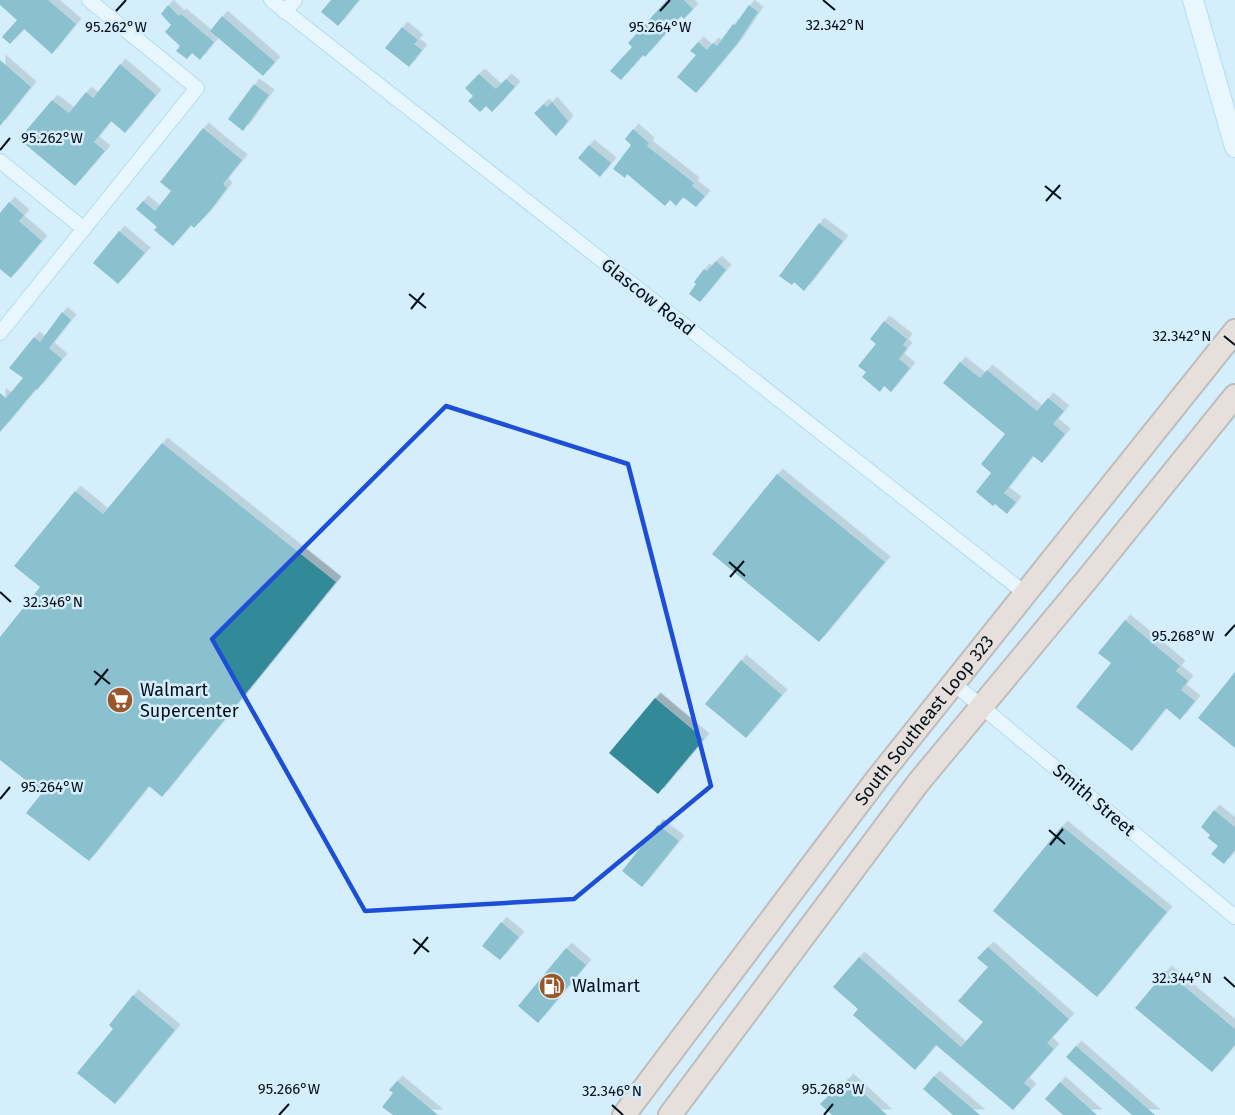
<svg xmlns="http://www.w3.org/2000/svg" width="1235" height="1115" viewBox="0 0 1235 1115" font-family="'Fira Sans',sans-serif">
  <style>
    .building { fill: #328998; filter: url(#shadow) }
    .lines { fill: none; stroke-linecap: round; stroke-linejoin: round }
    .minor-casing { stroke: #88c5e5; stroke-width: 16 }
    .secondary-casing { stroke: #88c5e5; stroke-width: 22 }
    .trunk-casing { stroke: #a28271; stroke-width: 26 }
    .minor { stroke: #fff; stroke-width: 14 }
    .secondary { stroke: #fff; stroke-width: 20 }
    .trunk { stroke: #faccb3; stroke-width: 22 }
    .marked { fill: none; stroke: #1d4ed8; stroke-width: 4.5; stroke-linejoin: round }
    .ticks { fill: none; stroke: #000f1a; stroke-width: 2 }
    .labels { text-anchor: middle; stroke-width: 5; stroke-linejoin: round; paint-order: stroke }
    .street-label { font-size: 18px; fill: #000f1a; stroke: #d6eefb }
    .poi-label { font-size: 18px; fill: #000f1a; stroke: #d6eefb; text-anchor: start }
    .ticks-label { font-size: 15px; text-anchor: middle; fill: #000f1a; stroke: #d6eefb; stroke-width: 5; stroke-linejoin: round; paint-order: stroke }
  </style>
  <defs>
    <filter id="shadow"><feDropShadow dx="5.5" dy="-5.5" stdDeviation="0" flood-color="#0004"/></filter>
  </defs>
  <rect width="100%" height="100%" fill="#d6eefb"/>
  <g class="building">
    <polygon points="0,0 48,0 76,24 52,54 24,29 10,44 2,37 17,20 0,5"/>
    <polygon points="331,0 359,0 338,26 321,12"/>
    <polygon points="667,0 684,0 693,9 684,19 681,16 645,57 643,55 621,80 610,71 632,47 628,43"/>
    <polygon points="168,5 179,16 181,14 214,42 200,60 192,53 187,59 176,51 180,46 165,32 171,25 161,14"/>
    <polygon points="749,5 758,12 737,44 696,93 677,77 696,55 690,51 698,42 707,50 713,43 717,46 733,24 735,25"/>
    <polygon points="222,16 275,62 263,76 210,31"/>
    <polygon points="402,27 418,40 414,44 422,50 409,67 385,48"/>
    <polygon points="0,60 31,87 0,126"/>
    <polygon points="120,64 156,95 125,133 111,121 94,142 105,151 75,186 19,139 52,100 69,113 86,92 93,98"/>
    <polygon points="479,74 496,89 506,79 515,87 492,112 486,106 480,112 468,101 473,96 465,88"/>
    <polygon points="254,84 269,95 243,131 228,119"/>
    <polygon points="552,102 568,121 556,136 534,113 544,104 547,107"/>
    <polygon points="203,128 242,160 223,184 227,188 210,211 194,228 191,225 173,246 154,230 157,227 136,209 143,201 155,211 171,191 160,182"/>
    <polygon points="633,129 649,143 647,146 694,183 692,186 705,196 696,207 683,197 676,206 670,200 665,206 627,174 625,178 613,169 631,145 625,139"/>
    <polygon points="589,145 611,163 600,177 578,158"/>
    <polygon points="9,202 24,215 19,221 42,241 11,278 0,269 0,213"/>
    <polygon points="819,223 843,241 804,291 794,282 792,285 779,276"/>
    <polygon points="119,231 145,253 118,284 93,263"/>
    <polygon points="716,261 726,270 700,302 689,294 696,284 694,282 704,269 707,271"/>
    <polygon points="62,312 71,320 49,348 62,359 37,390 36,389 0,432 0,393 6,398 23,378 9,368 34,337 40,342"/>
    <polygon points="884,321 907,339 903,345 907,348 899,359 910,368 891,392 884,386 880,392 862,377 866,372 858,366 876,344 870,339"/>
    <polygon points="960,362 980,378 987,370 1037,411 1048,398 1064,411 1053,424 1065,434 1042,463 1033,456 1004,493 1016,502 1007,514 995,504 993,506 976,492 991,473 981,464 1005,434 943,383"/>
    <polygon points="162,443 336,582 162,797 149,786 89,861 26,813 42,793 0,760 0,637 40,587 14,566 75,491 103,514"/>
    <polygon points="777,474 885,562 819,642 712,554"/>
    <polygon points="1125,620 1180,666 1176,671 1188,681 1181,690 1195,701 1180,720 1166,708 1132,751 1076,707 1111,663 1098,653"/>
    <polygon points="741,660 782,695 746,738 705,704"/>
    <polygon points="1235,672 1235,748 1198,718"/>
    <polygon points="655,698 704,739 658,794 609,753"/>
    <polygon points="1214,810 1235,827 1235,850 1224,864 1211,854 1218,846 1208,838 1210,835 1201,827"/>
    <polygon points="658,825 679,841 642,887 622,871"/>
    <polygon points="1062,826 1167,912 1097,997 993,911"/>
    <polygon points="501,922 519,937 500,960 482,946"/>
    <polygon points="988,947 1069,1019 1047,1043 1054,1049 1024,1083 1031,1089 1013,1110 936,1045 915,1070 853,1015 858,1009 833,987 859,957 961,1047 983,1022 958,1001 988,967 977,958"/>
    <polygon points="566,948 586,965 538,1023 518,1006"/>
    <polygon points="1166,971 1235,1029 1235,1045 1212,1072 1135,1008"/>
    <polygon points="133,995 175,1030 115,1104 77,1073 113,1029 109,1025"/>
    <polygon points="1076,1046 1155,1115 1132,1115 1066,1057"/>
    <polygon points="934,1076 980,1115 953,1115 923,1089"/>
    <polygon points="848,1079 887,1115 832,1115 820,1104 829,1095 832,1097"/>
    <polygon points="397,1081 438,1115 393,1115 382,1107 393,1093 389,1090"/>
    <polygon points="1060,1082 1097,1115 1063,1115 1045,1099"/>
  </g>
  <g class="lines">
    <defs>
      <g id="minor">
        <polyline points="271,0 1026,594"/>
        <polyline points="285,12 295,0"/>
        <polyline points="0,161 84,229"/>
        <polyline points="0,333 197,88 89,0"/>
        <polyline points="953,683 1235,917"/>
      </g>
      <polyline id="secondary" points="1193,0 1235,147"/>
      <g id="trunk">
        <path id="s1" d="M624,1115L877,779L1235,331"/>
        <polyline points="670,1115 918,783 1089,577 1235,396"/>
      </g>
    </defs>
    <use href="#minor" class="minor-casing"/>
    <use href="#secondary" class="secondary-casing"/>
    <use href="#trunk" class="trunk-casing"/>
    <use href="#minor" class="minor"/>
    <use href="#secondary" class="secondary"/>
    <use href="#trunk" class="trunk"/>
  </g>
  <path d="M0 0H1235V1115H0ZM446,406L628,464L711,786L574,899L365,911L212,639Z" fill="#d6eefb" fill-opacity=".55" fill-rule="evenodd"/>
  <path class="marked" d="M446,406L628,464L711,786L574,899L365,911L212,639Z"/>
  <path class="ticks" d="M823,0L835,10M116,11L126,0M660,11L670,0M0,150L10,138M1045,186L1061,199M1046,201L1060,185M409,294L426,308M411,309L424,293M1224,336L1235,345M729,562L745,576M730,577L744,561M0,592L11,602M1225,636L1235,625M94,671L110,684M95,685L108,669M0,799L10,787M1049,830L1065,844M1050,845L1063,829M413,939L429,952M414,954L428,937M1224,977L1235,987M612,1105L623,1115M279,1115L289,1104M824,1115L833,1104"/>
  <defs>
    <symbol id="supermarket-disc" viewBox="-11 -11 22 22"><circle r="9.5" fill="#9b572a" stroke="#d6eefb"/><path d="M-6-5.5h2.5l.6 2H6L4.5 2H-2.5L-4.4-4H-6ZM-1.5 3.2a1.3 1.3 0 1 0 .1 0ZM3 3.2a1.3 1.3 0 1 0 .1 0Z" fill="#fff"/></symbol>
    <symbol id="fuel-disc" viewBox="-11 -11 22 22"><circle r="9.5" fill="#9b572a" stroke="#d6eefb"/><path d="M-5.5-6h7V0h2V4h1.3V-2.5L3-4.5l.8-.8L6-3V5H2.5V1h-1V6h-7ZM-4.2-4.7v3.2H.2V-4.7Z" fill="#fff"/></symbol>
  </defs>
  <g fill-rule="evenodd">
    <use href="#supermarket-disc" x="105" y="685" width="30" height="30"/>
    <use href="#fuel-disc" x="537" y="971" width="30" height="30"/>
  </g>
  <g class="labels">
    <g class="street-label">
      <text transform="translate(648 297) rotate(38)" y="6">Glascow Road</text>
      <text dy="6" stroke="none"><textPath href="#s1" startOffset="496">South Southeast Loop 323</textPath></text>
      <text transform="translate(1094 800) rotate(40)" y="6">Smith Street</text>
    </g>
    <g class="poi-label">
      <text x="140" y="696">Walmart<tspan x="140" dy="21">Supercenter</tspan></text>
      <text x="572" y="992">Walmart</text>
    </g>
  </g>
  <g class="ticks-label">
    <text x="835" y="30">32.342°N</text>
    <text x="116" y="32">95.262°W</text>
    <text x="660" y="32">95.264°W</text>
    <text x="52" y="143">95.262°W</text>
    <text x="1182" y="341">32.342°N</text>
    <text x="53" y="607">32.346°N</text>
    <text x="1183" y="641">95.268°W</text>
    <text x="52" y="792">95.264°W</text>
    <text x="1182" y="983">32.344°N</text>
    <text x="289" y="1094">95.266°W</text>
    <text x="833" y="1094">95.268°W</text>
    <text x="612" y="1096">32.346°N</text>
  </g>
</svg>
